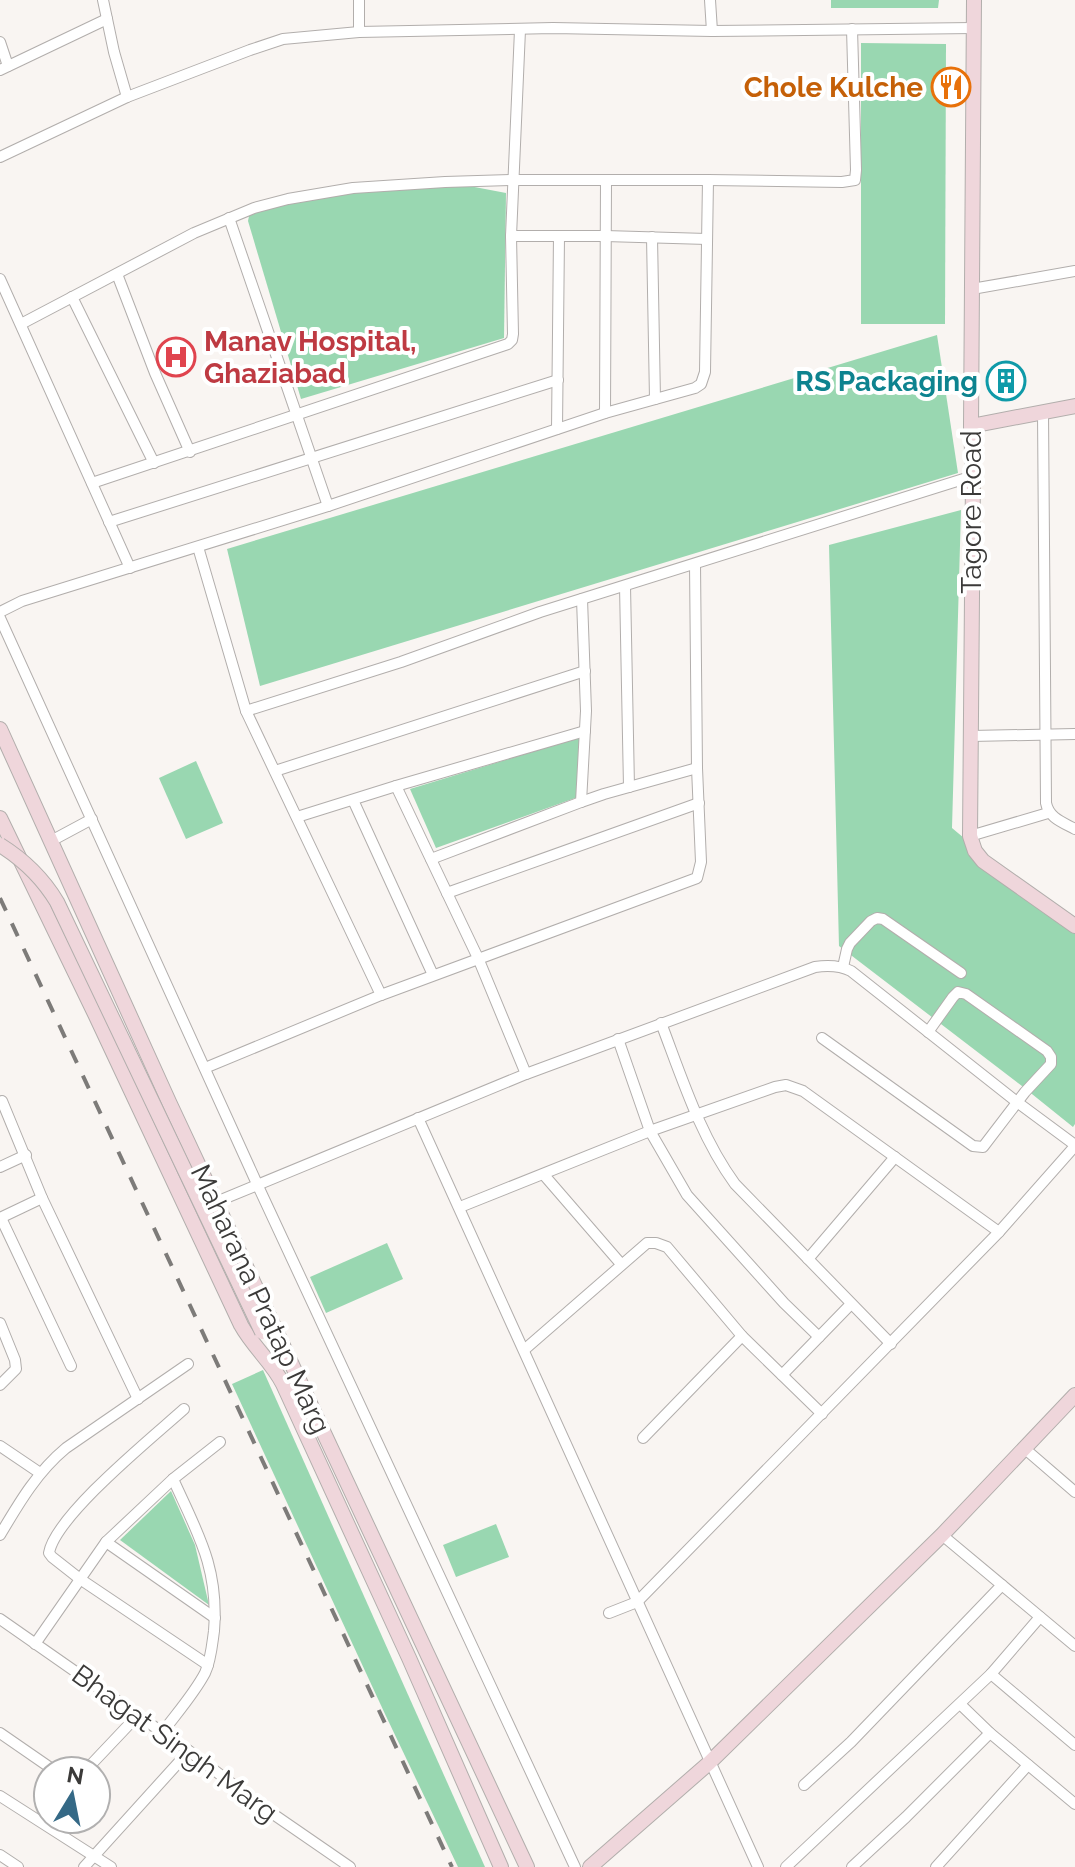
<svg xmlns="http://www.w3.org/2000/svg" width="1075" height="1867" viewBox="0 0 1075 1867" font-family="Raleway,sans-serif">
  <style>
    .green { fill: #99d7b1 }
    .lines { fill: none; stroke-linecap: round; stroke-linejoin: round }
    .street-casing { stroke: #b2aeac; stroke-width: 12 }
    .secondary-casing { stroke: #b2aeac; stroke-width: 16 }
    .street { stroke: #fff; stroke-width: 10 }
    .secondary { stroke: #efd6db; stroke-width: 14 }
    .rail { stroke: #7d7b79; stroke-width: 4; stroke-dasharray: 14 14; stroke-linecap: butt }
    .secondary-bridge-casing { stroke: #b2aeac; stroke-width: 16; stroke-linecap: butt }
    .secondary-bridge { stroke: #efd6db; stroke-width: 14 }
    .labels { text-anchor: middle; stroke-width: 8; stroke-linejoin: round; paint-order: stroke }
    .food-label { font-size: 28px; font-weight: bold; fill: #c56008; stroke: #fff; text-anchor: end }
    .health-label { font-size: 28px; font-weight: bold; fill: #be3a42; stroke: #fff; text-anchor: start }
    .culture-label { font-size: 28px; font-weight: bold; fill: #0d838f; stroke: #fff; text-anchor: end }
    .street-label { font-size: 28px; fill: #3b3a39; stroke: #fff }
  </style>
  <rect width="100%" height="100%" fill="#f9f5f2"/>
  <g class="green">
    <polygon points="831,0 939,0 938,8 831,8"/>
    <polygon points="861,43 946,44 945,324 861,324"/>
    <polygon points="464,185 506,193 504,338 301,399 248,221 249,216 288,199 353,188"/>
    <polygon points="937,335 958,473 260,686 227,549"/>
    <polygon points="961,510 952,828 1075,931 1075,1124 1073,1127 1022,1086 839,946 829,545"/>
    <polygon points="581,737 578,797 436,848 410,789"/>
    <polygon points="196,761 223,823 186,839 159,778"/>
    <polygon points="387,1243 403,1279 326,1313 310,1277"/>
    <polygon points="263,1370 485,1867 458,1867 385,1714 232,1384"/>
    <polygon points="171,1491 195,1545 209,1605 120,1540"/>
    <polygon points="496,1524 509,1557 456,1577 443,1545"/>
  </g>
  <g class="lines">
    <defs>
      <g id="street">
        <polyline points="103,0 114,52 127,97"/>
        <polyline points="359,0 359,32"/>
        <polyline points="710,0 712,31"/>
        <polyline points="0,42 8,66"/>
        <polyline points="0,70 107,19"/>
        <polyline points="0,157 127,97 250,50 283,39 359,32 553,28 712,31 974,28"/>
        <polyline points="708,180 842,182 855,180 856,170 852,29"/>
        <polyline points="229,218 328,506"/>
        <polyline points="511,236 605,236 707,239"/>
        <polyline points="652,237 655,399"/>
        <polyline points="117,274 155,373 190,452"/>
        <polyline points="0,279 130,568"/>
        <polyline points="972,289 1075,271"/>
        <polyline points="72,297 154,463"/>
        <polyline points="605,413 606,181"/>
        <path d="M1043,413L1046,803C1049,818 1062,822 1075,829"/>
        <polyline points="557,429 559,236"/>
        <polyline points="92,483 508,344 512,340 513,334 511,236 520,30"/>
        <polyline points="109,522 558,380"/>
        <polyline points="198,547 246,711 381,995"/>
        <polyline points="625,586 629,787"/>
        <polyline points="0,612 22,601 328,506 605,413 695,388 701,384 705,372 708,180 513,180 445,182 353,188 288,199 254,208 194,233 21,324"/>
        <polyline points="0,618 258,1186 575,1867"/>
        <polyline points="246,711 401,662 540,612 973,476"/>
        <polyline points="971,736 1075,734"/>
        <polyline points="275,771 585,671"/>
        <polyline points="396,786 478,958 526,1074"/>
        <polyline points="353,800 433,975"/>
        <polyline points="581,802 604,794 697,768"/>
        <polyline points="297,817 396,786 585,731"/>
        <polyline points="970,836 1048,813"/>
        <polyline points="51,841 92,819"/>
        <polyline points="431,859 581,802 586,711 582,599"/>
        <polyline points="447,893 699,803"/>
        <polyline points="843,967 847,949 850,943 871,921 877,918 883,919 961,973"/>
        <path d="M661,1023C682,1078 700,1136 735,1184L891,1344"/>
        <polyline points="822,1038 973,1146 983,1147 1025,1092 1051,1064 1051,1057 1047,1051 966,994 958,992 953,997 928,1032"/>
        <polyline points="618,1039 650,1131 687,1195 784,1303 819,1337"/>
        <polyline points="205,1068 381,995 697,878 701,862 697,768 695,564"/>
        <polyline points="0,1102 2,1101 42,1198 138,1399"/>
        <polyline points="418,1118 758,1867"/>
        <polyline points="0,1167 26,1155"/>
        <polyline points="544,1175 621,1264"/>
        <path d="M216,1202L526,1074L815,967C828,965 839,965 851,971L1017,1102L1075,1145"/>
        <polyline points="460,1207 650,1131 775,1087 786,1085 803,1091 999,1232"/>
        <polyline points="0,1218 42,1198"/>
        <polyline points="1,1218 71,1366"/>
        <polyline points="808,1259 895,1157"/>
        <polyline points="0,1323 15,1360 16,1369 0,1385"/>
        <polyline points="524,1350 647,1243 656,1243 667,1247 742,1336 822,1414"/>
        <polyline points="782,1375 851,1304"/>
        <path d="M184,1409C154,1436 55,1516 49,1553L52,1557L80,1579L208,1665"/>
        <polyline points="643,1438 742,1336"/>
        <polyline points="0,1446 40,1473"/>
        <polyline points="1024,1448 1075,1492"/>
        <path d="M0,1535C19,1503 37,1472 66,1448L188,1364"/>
        <polyline points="942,1535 1075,1646"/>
        <polyline points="106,1542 215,1618"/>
        <polyline points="609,1613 637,1602 999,1232 1075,1146"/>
        <polyline points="0,1619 189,1751 260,1805 350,1867"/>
        <polyline points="35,1644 106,1542 173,1479 220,1442"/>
        <polyline points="991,1674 1075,1745"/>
        <polyline points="960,1704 990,1733 1075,1804"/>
        <polyline points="0,1733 55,1771"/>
        <path d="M162,1733C176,1714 194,1694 205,1673C211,1660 212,1645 214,1631C219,1568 198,1534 173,1479"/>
        <polyline points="85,1771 138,1715"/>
        <polyline points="804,1785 851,1742 1002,1585"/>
        <polyline points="0,1796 111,1867"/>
        <polyline points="0,1855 18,1867"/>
        <polyline points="84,1867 189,1751"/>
        <polyline points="786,1867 991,1674 1040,1617"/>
        <polyline points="852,1867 906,1817 990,1733"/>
        <polyline points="936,1867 1028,1765"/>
      </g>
      <g id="secondary">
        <polyline points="974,0 971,426 973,476 970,836 975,851 983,861 1075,926"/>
        <polyline points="971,426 1075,406"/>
        <polyline points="0,729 169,1102 527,1867"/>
        <path d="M0,818L95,1014L241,1325C253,1347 272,1362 283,1384L409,1658L501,1867"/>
        <polyline points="590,1867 709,1763 942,1535 1075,1395"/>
      </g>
    </defs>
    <use href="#street" class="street-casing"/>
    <use href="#secondary" class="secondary-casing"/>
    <use href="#street" class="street"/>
    <use href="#secondary" class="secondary"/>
    <polyline class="rail" points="0,898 452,1867"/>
    <defs>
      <path id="secondary-bridge" d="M0,845C24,860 42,877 57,902L262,1332"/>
    </defs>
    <use href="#secondary-bridge" class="secondary-bridge-casing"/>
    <use href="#secondary-bridge" class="secondary-bridge"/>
  </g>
  <defs>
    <symbol id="restaurant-ring" viewBox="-11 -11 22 22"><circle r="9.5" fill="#fff" stroke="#e8710a" stroke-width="1.5"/><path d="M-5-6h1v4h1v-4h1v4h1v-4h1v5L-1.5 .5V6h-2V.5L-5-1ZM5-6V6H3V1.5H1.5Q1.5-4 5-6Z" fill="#e8710a"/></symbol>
    <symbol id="hospital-ring" viewBox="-11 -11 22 22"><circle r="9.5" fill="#fff" stroke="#e0444e" stroke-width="1.5"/><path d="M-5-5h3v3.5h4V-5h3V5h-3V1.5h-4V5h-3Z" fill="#e0444e"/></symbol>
    <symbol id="building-ring" viewBox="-11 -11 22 22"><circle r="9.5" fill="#fff" stroke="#0f9aa8" stroke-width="1.5"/><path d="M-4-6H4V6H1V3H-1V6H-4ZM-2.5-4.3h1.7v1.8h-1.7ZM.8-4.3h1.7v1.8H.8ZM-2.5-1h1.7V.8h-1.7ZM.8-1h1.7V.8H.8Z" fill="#0f9aa8"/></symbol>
  </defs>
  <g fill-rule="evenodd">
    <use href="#restaurant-ring" x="929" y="65" width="44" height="44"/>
    <use href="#hospital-ring" x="154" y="335" width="44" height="44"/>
    <use href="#building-ring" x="984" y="359" width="44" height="44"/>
  </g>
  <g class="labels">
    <g class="food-label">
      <text x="923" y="97">Chole Kulche</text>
    </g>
    <g class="health-label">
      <text x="204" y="351">Manav Hospital,<tspan x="204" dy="32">Ghaziabad</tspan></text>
    </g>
    <g class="culture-label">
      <text x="978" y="391">RS Packaging</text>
    </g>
    <g class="street-label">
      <text transform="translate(971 512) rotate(-90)" y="10">Tagore Road</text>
      <text transform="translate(261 1299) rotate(65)" y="10">Maharana Pratap Marg</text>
      <text transform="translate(175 1743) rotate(36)" y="10">Bhagat Singh Marg</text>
    </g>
  </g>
  <g transform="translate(72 1795) rotate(10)"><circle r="38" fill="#ffffff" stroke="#b1b0b0" stroke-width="2"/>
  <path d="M0-6L14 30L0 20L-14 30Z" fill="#356986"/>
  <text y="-12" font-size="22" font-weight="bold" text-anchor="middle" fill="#3b3a39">N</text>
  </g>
</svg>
